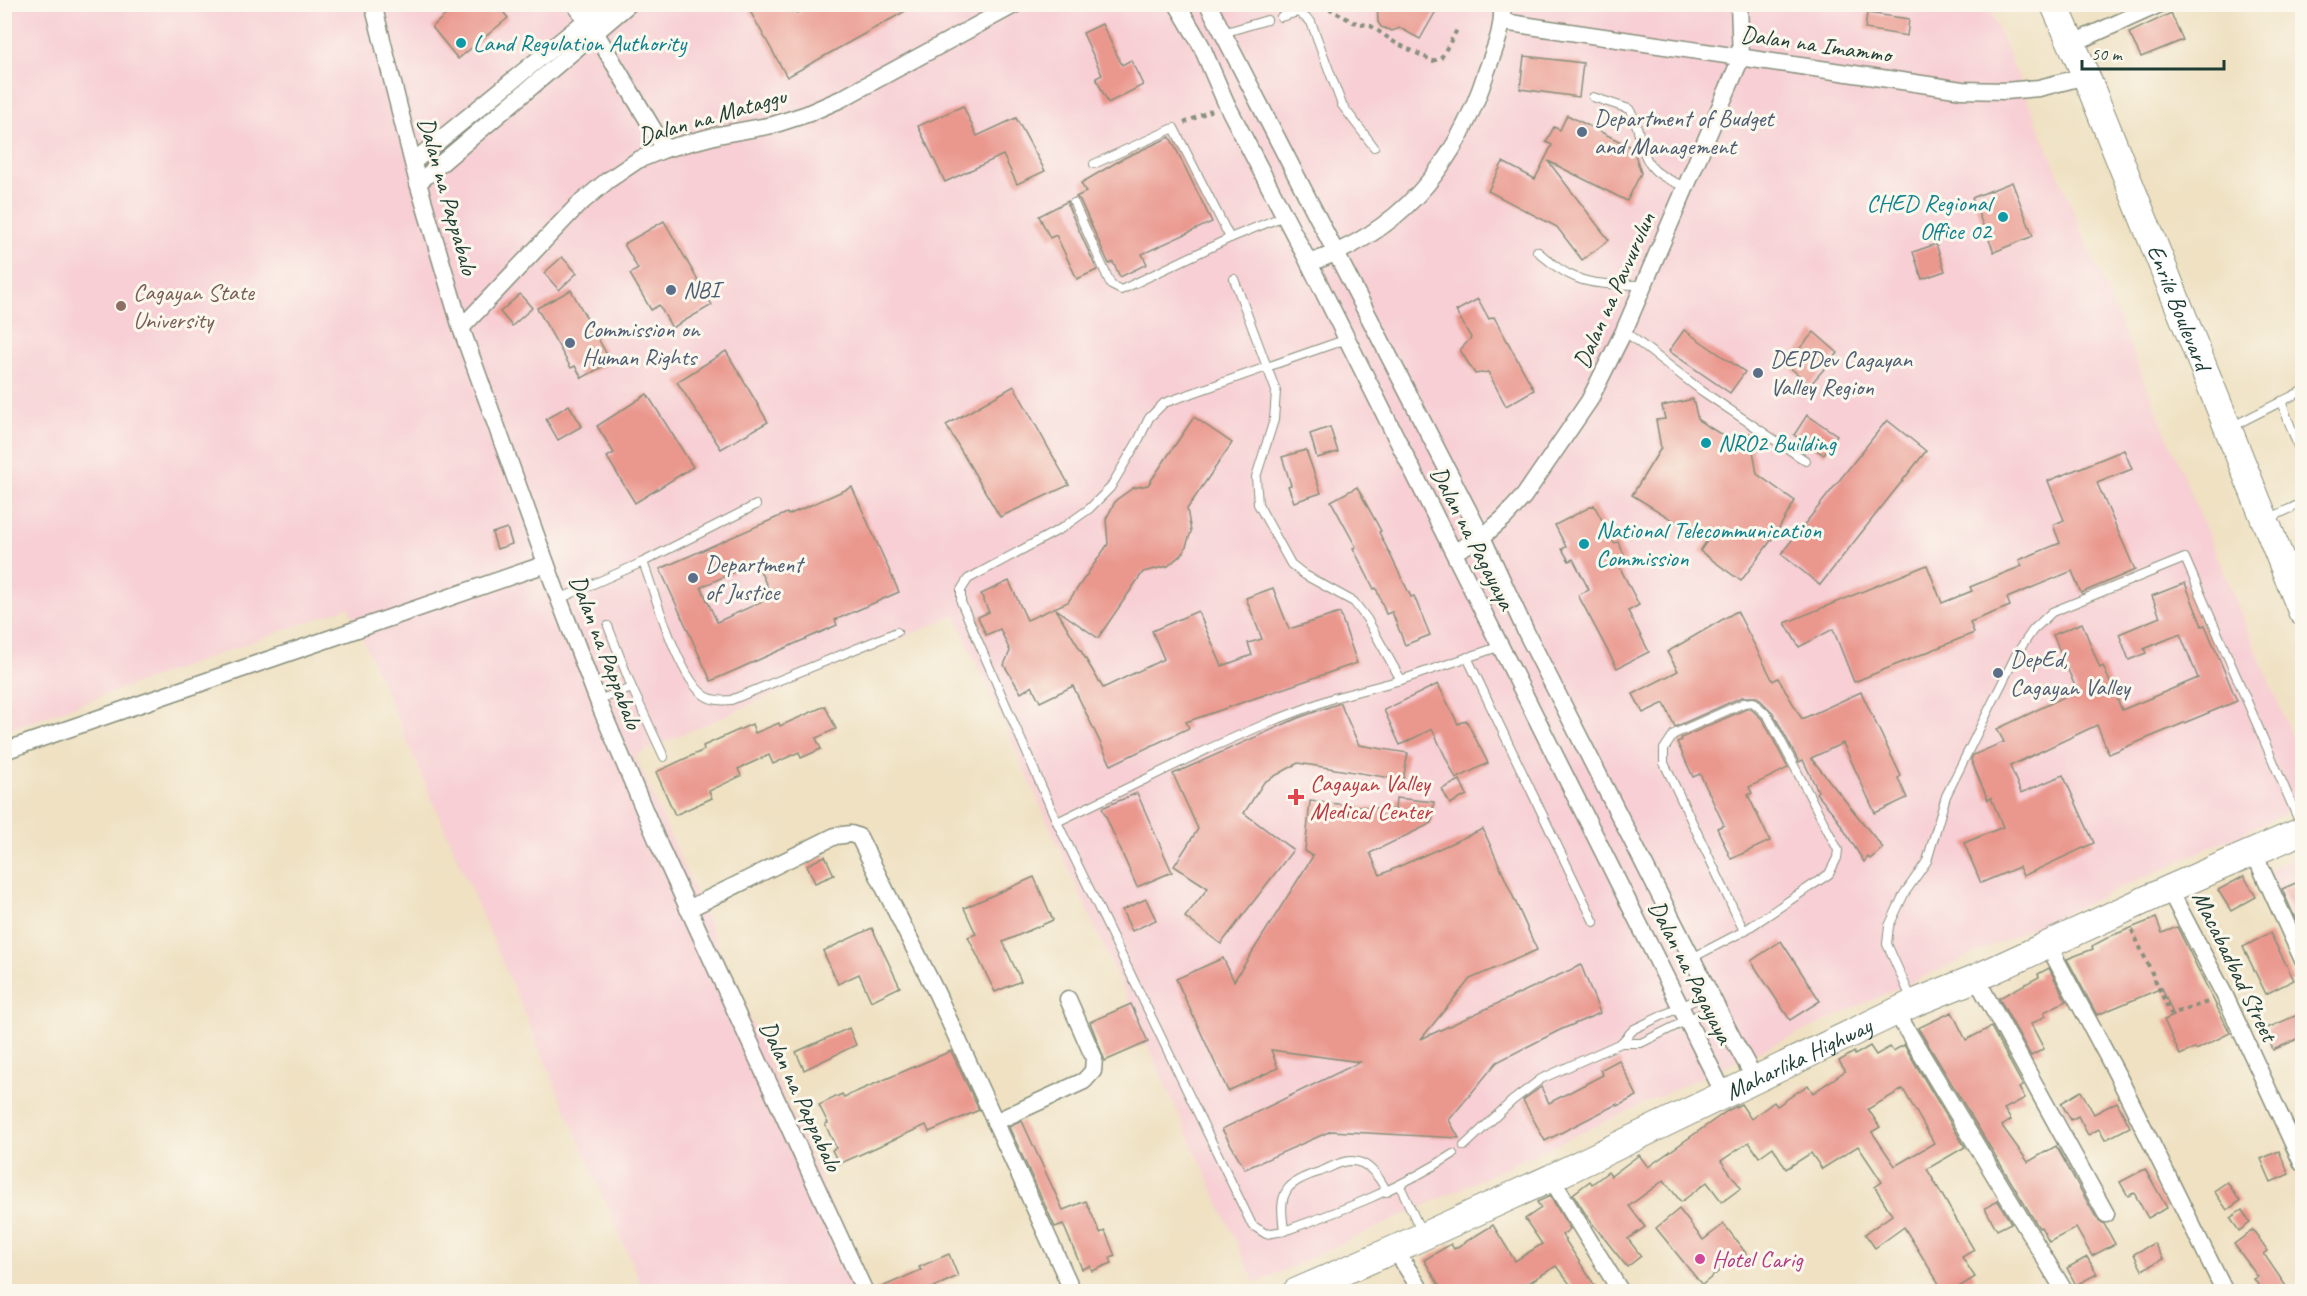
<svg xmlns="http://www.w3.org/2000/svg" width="2307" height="1296" viewBox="0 0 2307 1296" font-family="Caveat,sans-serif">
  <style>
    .built { fill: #f7cfd4 }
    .building { fill: #ea988e; fill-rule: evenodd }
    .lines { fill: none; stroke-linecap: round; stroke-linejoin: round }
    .service-casing { stroke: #878f7b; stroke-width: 10 }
    .minor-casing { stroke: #878f7b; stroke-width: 19 }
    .trunk-casing { stroke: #878f7b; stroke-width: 29 }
    .path { stroke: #878f7b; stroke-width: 4; stroke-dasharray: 4.5 4.5; stroke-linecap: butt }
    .service { stroke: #fff; stroke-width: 8 }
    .minor { stroke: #fff; stroke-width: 16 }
    .trunk { stroke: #fff; stroke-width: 27 }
    .culture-dot { fill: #0f9aa8; stroke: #fbf7ec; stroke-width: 2 }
    .service-dot { fill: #5c6f8a; stroke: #fbf7ec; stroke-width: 2 }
    .education-dot { fill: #8d6e63; stroke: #fbf7ec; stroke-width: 2 }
    .health-dot { fill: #e0444e; stroke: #fbf7ec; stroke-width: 2 }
    .hotel-dot { fill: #d1479c; stroke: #fbf7ec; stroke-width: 2 }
    .labels { text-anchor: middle; stroke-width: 6; stroke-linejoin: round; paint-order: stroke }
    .culture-label { font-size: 24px; fill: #0d838f; stroke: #fbf7ec; text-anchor: start }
    .street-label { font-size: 24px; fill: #1f3d34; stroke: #fbf7ec }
    .service-label { font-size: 24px; fill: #4e5e75; stroke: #fbf7ec; text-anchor: start }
    .education-label { font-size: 24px; fill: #785e54; stroke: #fbf7ec; text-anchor: start }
    .health-label { font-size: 24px; fill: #be3a42; stroke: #fbf7ec; text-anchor: start }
    .hotel-label { font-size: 24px; fill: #b23c85; stroke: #fbf7ec; text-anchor: start }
  </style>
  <rect width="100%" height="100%" fill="#fbf7ec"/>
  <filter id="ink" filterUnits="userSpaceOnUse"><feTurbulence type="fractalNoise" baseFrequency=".0167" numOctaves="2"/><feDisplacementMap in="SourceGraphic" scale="12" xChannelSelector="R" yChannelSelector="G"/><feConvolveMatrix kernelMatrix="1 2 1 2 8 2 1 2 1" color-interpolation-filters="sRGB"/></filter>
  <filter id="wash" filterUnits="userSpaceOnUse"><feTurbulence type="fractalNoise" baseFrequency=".008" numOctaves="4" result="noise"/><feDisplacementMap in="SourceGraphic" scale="24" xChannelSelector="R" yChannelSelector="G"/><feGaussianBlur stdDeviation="1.35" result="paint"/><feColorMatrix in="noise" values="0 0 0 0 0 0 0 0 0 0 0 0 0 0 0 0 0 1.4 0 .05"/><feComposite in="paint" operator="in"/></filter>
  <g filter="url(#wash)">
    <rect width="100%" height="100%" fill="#efe1c2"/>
    <g class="built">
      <polygon points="4,5 1988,5 2280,707 2302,764 2302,806 1695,1080 1255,1284 955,615 635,755 869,1291 644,1291 349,607 5,731"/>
      <polygon points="2302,854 2302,944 2268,870"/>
    </g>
    <g id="blocks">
      <g class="building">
        <polygon points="458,4 497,4 508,18 458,59 432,27"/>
        <polygon points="746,4 793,4 797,13 812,4 918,4 787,77"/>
        <polygon points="1377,4 1440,4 1420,39 1400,28 1392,31 1381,27 1378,22"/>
        <polygon points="1867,13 1909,19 1907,36 1865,29"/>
        <polygon points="2171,13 2183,40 2141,57 2129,33"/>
        <polygon points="1102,24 1122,65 1131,60 1143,85 1108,103 1096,78 1102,75 1083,33"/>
        <polygon points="1524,56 1583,63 1579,97 1520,89"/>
        <polygon points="963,106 977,136 1016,118 1045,171 1017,184 1003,155 945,182 918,126"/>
        <polygon points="1567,115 1633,148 1641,173 1627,201 1548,161 1609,240 1582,260 1557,227 1488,191 1503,162 1535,179 1552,145 1546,142 1554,127 1560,130"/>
        <polygon points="1170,137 1212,222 1142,254 1147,264 1120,277 1113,262 1109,264 1080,200 1076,197 1086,192 1081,183 1124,158"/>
        <polygon points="2012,182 2033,236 1994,252 1972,198"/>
        <polygon points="1068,201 1068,206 1097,270 1077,279 1056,235 1050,238 1039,216"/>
        <polygon points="664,221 712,305 672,328 659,305 651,310 630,274 638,269 624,244"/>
        <polygon points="1936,244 1945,271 1922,279 1913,252"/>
        <polygon points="562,257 577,273 559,290 544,273"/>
        <polygon points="571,290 611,362 582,378 575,366 571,368 537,308"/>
        <polygon points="520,294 532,308 512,326 500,312"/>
        <polygon points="1478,299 1489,319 1494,317 1534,390 1506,406 1488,372 1475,374 1460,350 1471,338 1456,311"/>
        <polygon points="1684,330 1745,372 1730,393 1669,351"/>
        <polygon points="1814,332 1838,353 1810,385 1786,364"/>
        <polygon points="726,351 768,422 721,449 677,382"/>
        <polygon points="1014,386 1069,485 1000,517 946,425"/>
        <polygon points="647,394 693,467 635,503 607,457 614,453 597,426"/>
        <polygon points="1693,399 1698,420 1725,437 1750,433 1757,474 1795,501 1775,535 1741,581 1700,551 1707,541 1632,495 1661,448 1656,420 1665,419 1662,406"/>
        <polygon points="569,405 582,426 558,440 546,419"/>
        <polygon points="1807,415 1837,435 1824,455 1794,435"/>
        <polygon points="1194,417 1232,443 1187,509 1191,532 1184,552 1168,566 1143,572 1098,638 1056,609 1103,688 1164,659 1152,631 1198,611 1222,666 1252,655 1248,643 1262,639 1246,598 1273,588 1289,629 1340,613 1357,663 1186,722 1189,728 1111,765 1073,686 1040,702 1032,686 1021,693 1004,665 1010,651 1000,629 986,635 978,617 989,612 981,594 1009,581 1027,620 1068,602 1108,544 1106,519 1116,500 1133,488 1148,485"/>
        <polygon points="1887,420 1926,451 1820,585 1781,554"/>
        <polygon points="1330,427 1338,452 1317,458 1310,434"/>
        <polygon points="1306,450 1321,493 1294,502 1288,486 1291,485 1282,457"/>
        <polygon points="2124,450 2132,469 2097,483 2135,570 2081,593 2072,571 2007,598 2010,606 1970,622 1974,633 1854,682 1833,629 1799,647 1785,623 1927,565 1942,603 1972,591 1970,587 2022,566 2019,560 2060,543 2053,525 2064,520 2048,481"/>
        <path d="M852,487L899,592L835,620L837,625L711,681L660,569L787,513L788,515ZM756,562L772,597L717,622L701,587Z"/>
        <polygon points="1357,487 1381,531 1379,532 1411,597 1414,596 1430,635 1405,645 1392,612 1386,614 1376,588 1374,589 1353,548 1356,547 1331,501"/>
        <polygon points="1594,505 1614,543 1618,542 1627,560 1618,564 1639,605 1628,611 1649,652 1617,668 1578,595 1589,590 1573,559 1569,561 1562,549 1566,547 1555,525"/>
        <polygon points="507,528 512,544 497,549 492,533"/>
        <polygon points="2185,583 2202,626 2205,625 2237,701 2109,754 2097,725 2010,766 2021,793 2063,775 2094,843 2023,876 2019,867 1981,883 1964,843 2003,827 1991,798 1988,800 1971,760 1973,755 2004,742 1997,729 2077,691 2053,635 2082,623 2100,668 2103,666 2122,710 2198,678 2180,634 2144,649 2146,653 2129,660 2119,634 2160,617 2152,596"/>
        <polygon points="1737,611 1773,681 1778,678 1802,719 1861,692 1901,776 1898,778 1907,798 1875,813 1843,743 1811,758 1883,848 1870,859 1868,857 1864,862 1834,814 1816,793 1818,791 1803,760 1799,762 1773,713 1757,697 1742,697 1675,727 1664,703 1643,713 1633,694 1678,671 1667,652"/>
        <polygon points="1438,684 1458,724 1466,720 1488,763 1456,779 1432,729 1400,745 1384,710"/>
        <polygon points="1340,703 1359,745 1408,753 1403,780 1298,763 1264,782 1244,813 1293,850 1221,944 1185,917 1208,888 1174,866 1198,829 1173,774 1298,718"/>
        <polygon points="825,706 836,729 816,738 821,749 801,758 799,752 773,764 769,755 738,769 741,776 709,791 712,798 675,815 656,772 704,750 703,746 752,724 755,733 779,723 780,726"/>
        <polygon points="1746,709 1751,709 1763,720 1788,768 1749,787 1752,793 1748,795 1770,841 1731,859 1717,828 1724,825 1700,774 1693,777 1677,742 1682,740 1681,738"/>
        <polygon points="1460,780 1467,795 1450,804 1442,789"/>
        <polygon points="1137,793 1172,872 1137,887 1102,808"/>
        <polygon points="1396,798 1434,802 1432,823 1370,853 1380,875 1483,829 1537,950 1470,979 1421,1039 1581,965 1600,1013 1560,1030 1497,1062 1449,1120 1459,1138 1331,1131 1245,1169 1222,1129 1360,1062 1271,1050 1278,1068 1228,1091 1176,979 1223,958 1234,981 1313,856 1305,851 1310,801 1395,810"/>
        <polygon points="825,856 834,875 815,883 807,865"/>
        <polygon points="2244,876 2256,897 2231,911 2218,890"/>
        <polygon points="1034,877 1053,920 1003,942 1021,981 995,992 968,937 976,934 964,908"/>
        <polygon points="2298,882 2302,892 2302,934 2282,889"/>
        <polygon points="1146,899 1156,920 1132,931 1122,910"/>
        <polygon points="2156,918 2162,933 2177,927 2230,1033 2196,1050 2195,1048 2180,1055 2164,1020 2174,1016 2162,988 2097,1015 2067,959 2093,949 2092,946 2111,936"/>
        <polygon points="872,928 900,987 871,1001 859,974 838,984 823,951"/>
        <polygon points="2270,933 2294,980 2266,994 2243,947"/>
        <polygon points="1781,941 1820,1001 1790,1020 1751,961"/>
        <polygon points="2049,968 2066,1001 2044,1012 2046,1016 2031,1024 2044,1049 2031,1056 1999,998 2039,977 2038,974"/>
        <polygon points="1131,1004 1148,1042 1105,1061 1090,1022"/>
        <polygon points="1952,1012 1966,1040 1991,1027 2023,1086 2019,1088 2025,1098 2004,1109 2011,1120 2002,1126 2028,1162 2056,1146 2097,1219 2104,1224 2115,1244 2092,1256 2076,1228 2049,1242 2041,1227 2039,1228 1918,1028"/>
        <polygon points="2302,1013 2302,1037 2273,1050 2265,1029"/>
        <polygon points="849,1028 856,1045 804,1070 796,1052"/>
        <path d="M1904,1045L1965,1147L1927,1169L1974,1250L1962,1257L1975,1277L1951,1292H1944L1904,1227L1875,1248L1865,1234L1892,1215L1875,1187L1882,1182L1858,1146L1822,1169L1811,1153L1786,1169L1773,1147L1759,1157L1749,1142L1721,1161L1741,1188L1722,1202L1707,1182L1681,1202L1664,1180L1629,1206L1645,1227L1628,1239L1641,1256L1627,1267L1588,1218L1573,1194L1590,1181L1592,1184L1608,1172L1611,1176L1639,1155L1648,1167L1727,1111L1741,1104L1751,1119L1774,1102L1777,1106L1808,1085L1813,1093L1845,1071L1839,1061L1854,1052L1855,1055L1870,1046L1876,1055L1890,1047L1893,1051ZM1903,1089L1934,1143L1895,1166L1872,1132L1880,1127L1868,1109Z"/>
        <polygon points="951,1051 979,1110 929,1132 926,1125 839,1164 832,1150 836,1148 825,1124 828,1123 819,1105 842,1094 844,1097"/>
        <polygon points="1619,1060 1637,1096 1618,1106 1617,1104 1545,1141 1523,1100 1541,1087 1549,1103 1603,1075 1600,1070"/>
        <polygon points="2081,1091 2094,1114 2117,1102 2130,1127 2105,1140 2099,1129 2088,1135 2078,1116 2071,1120 2061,1103"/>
        <polygon points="1022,1121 1063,1210 1086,1201 1100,1233 1105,1231 1115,1256 1110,1258 1112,1263 1092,1271 1090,1266 1082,1269 1063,1224 1055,1227 1009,1127"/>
        <polygon points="2279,1151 2289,1174 2271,1182 2261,1159"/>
        <polygon points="2145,1169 2167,1208 2148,1218 2134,1193 2128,1196 2120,1182"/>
        <polygon points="2227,1182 2240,1201 2227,1210 2214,1191"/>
        <polygon points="1550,1196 1570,1229 1562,1235 1599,1292 1576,1292 1556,1266 1514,1292 1443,1292 1424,1260 1451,1244 1454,1249 1493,1225 1515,1261 1542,1244 1525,1219 1541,1208 1537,1202"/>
        <polygon points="1998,1201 2011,1223 1997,1230 1985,1208"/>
        <polygon points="1679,1209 1703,1240 1724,1224 1748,1256 1733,1268 1729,1263 1702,1285 1656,1228"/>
        <polygon points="2242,1210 2250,1223 2239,1231 2230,1218"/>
        <polygon points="2253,1230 2268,1251 2264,1254 2290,1292 2263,1292 2254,1279 2258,1277 2234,1244"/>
        <polygon points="2154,1243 2163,1259 2142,1270 2134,1254"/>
        <polygon points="949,1254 958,1276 923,1292 875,1292 875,1290 921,1270 919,1267"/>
        <polygon points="2087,1257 2097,1274 2076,1285 2067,1268"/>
      </g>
    </g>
  </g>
  <g filter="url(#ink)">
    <use href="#blocks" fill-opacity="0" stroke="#878f7b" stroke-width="1.5"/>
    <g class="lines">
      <defs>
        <g id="service">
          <polyline points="1281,17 1298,12 1311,22 1342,105 1374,147"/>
          <polyline points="1223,33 1267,20"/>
          <path d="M1593,97L1629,109C1635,117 1637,126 1639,135C1646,169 1656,175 1686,187"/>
          <polyline points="1094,164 1174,128 1230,238"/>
          <polyline points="1074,203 1111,285 1121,290 1230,238 1284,216"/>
          <path d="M1537,251C1549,261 1561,272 1577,278C1597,286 1622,284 1644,285"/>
          <polyline points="1234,279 1276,391 1274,420 1256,477 1258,504 1291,564 1305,575 1354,602 1367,619 1401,680"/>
          <polyline points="1624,331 1702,391 1806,461"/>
          <polyline points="2281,401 2302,457"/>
          <polyline points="2231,427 2302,391"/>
          <path d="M756,505L643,562C655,594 678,676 704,695C712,701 722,701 731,700L897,632"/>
          <polyline points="2268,519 2302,503"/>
          <polyline points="559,599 643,562"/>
          <polyline points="608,626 632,688 664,757"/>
          <polyline points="1467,657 1594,922"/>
          <polyline points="598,700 632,688"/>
          <polyline points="1057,822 1208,749 1270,722 1333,698 1401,680 1501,646"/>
          <polyline points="1692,958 1744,931 1829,874 1837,858 1838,850 1768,716 1753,702 1744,703 1674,734 1664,749 1664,763 1744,931"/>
          <polyline points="1912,1000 1887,944 1889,926 1904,894 1927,861 1946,796 2017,653 2033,630 2052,612 2185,558 2302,828"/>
          <polyline points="1621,1043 1641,1043 1716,1006"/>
          <polyline points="1464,1146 1512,1101 1541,1079 1621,1043 1634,1029 1710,993"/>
          <polyline points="1400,1186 1422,1233"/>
          <path d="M1387,1192C1380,1178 1368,1160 1350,1161C1340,1161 1328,1169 1319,1172C1309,1175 1293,1181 1287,1190C1279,1202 1283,1219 1284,1231C1343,1210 1400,1189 1453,1154"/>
          <polyline points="1284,1231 1266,1234 1252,1225 1057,822 961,602 961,590 968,579 1062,528 1089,509 1110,488 1139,439 1149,418 1164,403 1347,339"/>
        </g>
        <g id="minor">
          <polyline points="373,4 418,183 461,328 559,599 600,706 660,847 865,1292"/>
          <polyline points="575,4 586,20"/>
          <polyline points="1177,4 1201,45 1226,103 1309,263 1724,1094"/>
          <polyline points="1208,4 1482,537 1526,632 1734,1041 1755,1079"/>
          <polyline points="1503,22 1962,90 2005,91 2039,88 2086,76"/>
          <polyline points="595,32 665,149"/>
          <polyline points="2071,44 2160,4"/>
          <polyline points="413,162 606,4"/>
          <polyline points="418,183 629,4"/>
          <path d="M1309,263C1403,232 1458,162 1487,70C1495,48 1504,28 1502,4"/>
          <polyline points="461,328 577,206 607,181 638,160 665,149 718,135 773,125 807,114 841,99 1016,4"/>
          <polyline points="1454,552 1482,537 1504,518 1524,496 1589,401 1624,331 1741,58 1739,4"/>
          <polyline points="4,751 546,564"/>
          <polyline points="2254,853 2302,958"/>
          <polyline points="2169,889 2225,996 2302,1163"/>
          <polyline points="688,909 835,836 851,834 859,837 937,994 1073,1292"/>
          <polyline points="2048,945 2119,1078 2225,1292"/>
          <polyline points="1976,978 2106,1214"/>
          <polyline points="1896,1012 2065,1292"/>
          <polyline points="995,1122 1084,1081 1093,1071 1094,1058 1068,999"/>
          <polyline points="1551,1178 1621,1292"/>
          <polyline points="1395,1249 1422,1292"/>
        </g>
        <g id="trunk">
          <path id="s1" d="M2054,4L2086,76L2302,612"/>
          <path id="s2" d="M1296,1292L1395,1249L1551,1178L1914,1003L1976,978L2169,889L2302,831"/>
        </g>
      </defs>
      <use href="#service" class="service-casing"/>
      <use href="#minor" class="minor-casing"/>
      <use href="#trunk" class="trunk-casing"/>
      <g class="path">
        <polyline points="1321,4 1353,22 1371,26 1394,42 1433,61 1441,58 1458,28"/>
        <polyline points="1184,123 1212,110"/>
        <polyline points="2132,930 2171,1014 2211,1001"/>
      </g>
      <use href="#service" class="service"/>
      <use href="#minor" class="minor"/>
      <use href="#trunk" class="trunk"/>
    </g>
  </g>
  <g class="culture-dot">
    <circle cx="461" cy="43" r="6"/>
    <circle cx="2003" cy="217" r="6"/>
    <circle cx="1706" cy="443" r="6"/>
    <circle cx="1584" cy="544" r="6"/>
  </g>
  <g class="service-dot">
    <circle cx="1582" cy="132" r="6"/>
    <circle cx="671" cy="290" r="6"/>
    <circle cx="570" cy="343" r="6"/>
    <circle cx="1758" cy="373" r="6"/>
    <circle cx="693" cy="578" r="6"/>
    <circle cx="1998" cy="673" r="6"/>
  </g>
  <circle class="education-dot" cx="121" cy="306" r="6"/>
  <path class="health-dot" d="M1293 788h6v6h6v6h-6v6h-6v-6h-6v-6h6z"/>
  <circle class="hotel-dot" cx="1700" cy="1259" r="6"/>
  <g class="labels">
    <g class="culture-label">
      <text x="473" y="51">Land Regulation Authority</text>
      <text x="1991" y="211" text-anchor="end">CHED Regional<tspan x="1991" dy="28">Office 02</tspan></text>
      <text x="1718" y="451">NRO2 Building</text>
      <text x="1596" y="538">National Telecommunication<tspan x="1596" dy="28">Commission</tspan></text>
    </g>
    <g class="street-label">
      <text transform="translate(1816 44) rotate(8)" y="8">Dalan na Imammo</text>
      <text transform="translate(712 116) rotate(-16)" y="8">Dalan na Mataggu</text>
      <text transform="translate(448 196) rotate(74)" y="8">Dalan na Pappabalo</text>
      <text transform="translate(1614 290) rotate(-66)" y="8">Dalan na Pavvurulun</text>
      <text dy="8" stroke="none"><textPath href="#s1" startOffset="328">Enrile Boulevard</textPath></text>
      <text transform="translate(1473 538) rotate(63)" y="8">Dalan na Pagayaya</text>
      <text transform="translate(606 652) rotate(69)" y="8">Dalan na Pappabalo</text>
      <text transform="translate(2235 966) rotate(64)" y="8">Macabadbad Street</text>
      <text transform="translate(1691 972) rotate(63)" y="8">Dalan na Pagayaya</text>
      <text dy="8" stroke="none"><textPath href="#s2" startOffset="554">Maharlika Highway</textPath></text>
      <text transform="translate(801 1096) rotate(65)" y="8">Dalan na Pappabalo</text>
    </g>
    <g class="service-label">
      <text x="1594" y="126">Department of Budget<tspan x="1594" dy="28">and Management</tspan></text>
      <text x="683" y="298">NBI</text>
      <text x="582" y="337">Commission on<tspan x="582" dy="28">Human Rights</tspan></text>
      <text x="1770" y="367">DEPDev Cagayan<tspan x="1770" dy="28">Valley Region</tspan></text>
      <text x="705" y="572">Department<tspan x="705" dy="28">of Justice</tspan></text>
      <text x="2010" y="667">DepEd,<tspan x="2010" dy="28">Cagayan Valley</tspan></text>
    </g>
    <g class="education-label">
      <text x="133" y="300">Cagayan State<tspan x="133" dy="28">University</tspan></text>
    </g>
    <g class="health-label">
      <text x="1310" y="791">Cagayan Valley<tspan x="1310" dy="28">Medical Center</tspan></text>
    </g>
    <g class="hotel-label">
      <text x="1712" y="1267">Hotel Carig</text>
    </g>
  </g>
  <rect width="2307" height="1296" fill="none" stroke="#fbf7ec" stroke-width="24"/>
  <path d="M2082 60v9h142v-9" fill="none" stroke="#1f3d34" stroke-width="3"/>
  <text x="2091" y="60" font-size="18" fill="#1f3d34" stroke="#fbf7ec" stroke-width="4.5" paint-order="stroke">50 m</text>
</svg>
